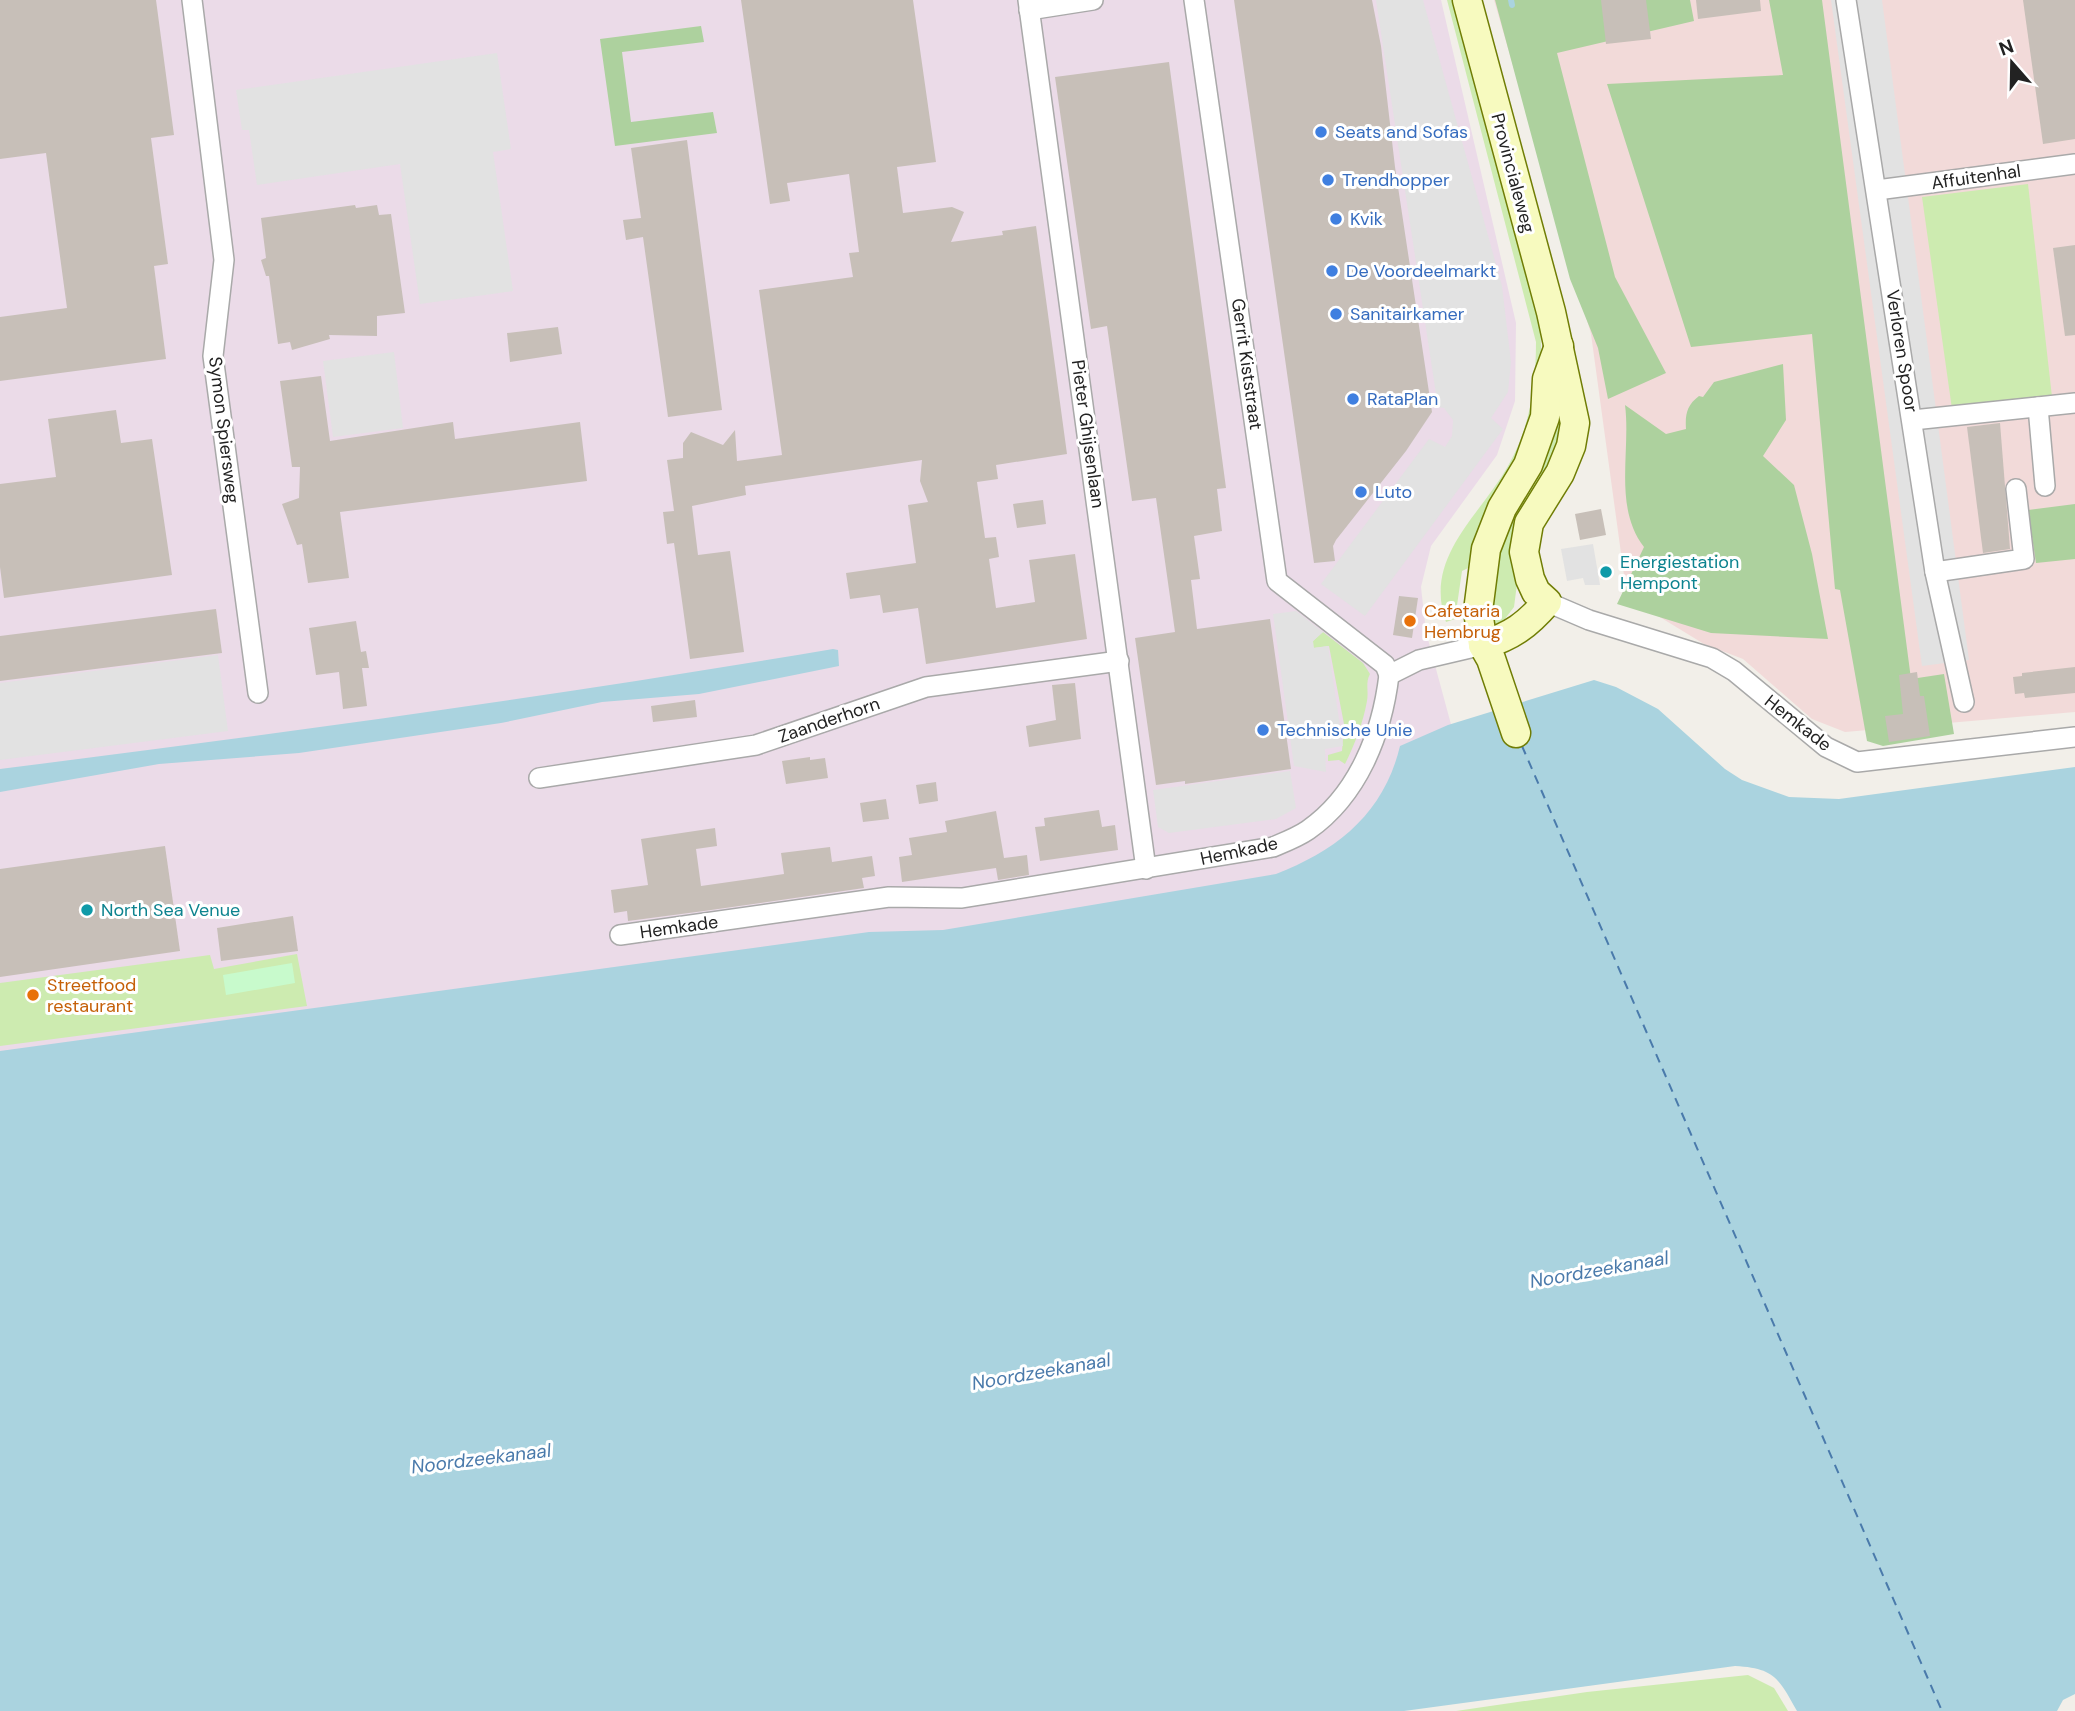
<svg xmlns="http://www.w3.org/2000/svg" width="2075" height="1711" viewBox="0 0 2075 1711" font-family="'DM Sans',sans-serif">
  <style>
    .commercial { fill: #f2dad9 }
    .industrial { fill: #ebdbe8 }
    .grass { fill: #cdebb0 }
    .forest { fill: #add19e }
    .park { fill: #c8facc }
    .parking { fill: #e2e2e2 }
    .water { fill: #aad3df }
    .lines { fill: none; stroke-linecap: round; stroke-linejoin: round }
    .stream { stroke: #aad3df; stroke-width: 6 }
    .ferry { stroke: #4a7aab; stroke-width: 2; stroke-dasharray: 9 7; stroke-linecap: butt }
    .building { fill: #c7bfb8 }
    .street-casing { stroke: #a9a9a9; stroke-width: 22 }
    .secondary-casing { stroke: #707d05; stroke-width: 31 }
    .street { stroke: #fff; stroke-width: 19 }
    .secondary { stroke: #f7fabf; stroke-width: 28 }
    .shop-dot { fill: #3f7fe0; stroke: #fff; stroke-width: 2.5 }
    .culture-dot { fill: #0f9aa8; stroke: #fff; stroke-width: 2.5 }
    .food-dot { fill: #e8710a; stroke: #fff; stroke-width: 2.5 }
    .labels { text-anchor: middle; stroke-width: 6; stroke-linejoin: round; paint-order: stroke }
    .shop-label { font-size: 18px; fill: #366cbe; stroke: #fff; text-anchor: start }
    .street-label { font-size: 18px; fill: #222; stroke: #fff }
    .culture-label { font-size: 18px; fill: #0d838f; stroke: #fff; text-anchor: start }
    .food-label { font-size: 18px; fill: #c56008; stroke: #fff; text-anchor: start }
    .water-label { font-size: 19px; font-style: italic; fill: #4a7aab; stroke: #fff }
  </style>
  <rect width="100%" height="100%" fill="#f2efe9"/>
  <polygon class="commercial" points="1494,0 2075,0 2075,712 1845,732 1812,719 1743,659 1704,644 1627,597 1591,334"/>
  <polygon class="industrial" points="0,0 1441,0 1516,323 1515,401 1497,455 1431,546 1421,587 1426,632 1465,776 1411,901 0,1092"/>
  <g class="grass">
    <path d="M1447,0H1456L1540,316L1542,378L1526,443L1484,519L1468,568L1462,571L1455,619L1446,622C1423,557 1480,516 1508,466C1530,428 1536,385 1536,342Z"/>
    <polygon points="2028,184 2052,397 1952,409 1922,197"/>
    <polygon points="1556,385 1562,433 1517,584 1514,607 1501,624 1491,626 1491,576"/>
    <path d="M1323,632L1363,663L1370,674C1365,683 1369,691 1367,701C1363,723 1355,744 1345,764L1339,760L1328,761V755L1342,751L1344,724L1329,646L1313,648V641Z"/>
    <polygon points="297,954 307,1006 0,1046 0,983 210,955 214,969"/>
    <polygon points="1748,1675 1774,1688 1788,1711 1456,1711 1587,1692"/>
  </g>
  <g class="forest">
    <polygon points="1495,0 1690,0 1694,21 1557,53 1615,277 1666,373 1608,399 1598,348 1570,279"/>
    <polygon points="1769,0 1822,0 1911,679 1944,674 1954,734 1883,746 1867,741 1840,590 1835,589 1812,334 1691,347 1607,84 1783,75"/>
    <polygon points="701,26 704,42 622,52 631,122 713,112 717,133 615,146 600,39"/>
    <path d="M1783,364L1786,420L1763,456L1794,485L1812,554L1828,639L1711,633L1617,604L1644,547C1613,507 1631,451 1625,405L1666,434L1686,429C1685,414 1687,405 1699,396L1703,397L1714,382Z"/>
    <polygon points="2075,504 2075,559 2036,563 2028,510"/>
  </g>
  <polygon class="park" points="292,963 295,983 226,995 223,975"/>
  <g class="parking">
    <polygon points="1376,0 1423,0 1502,286 1511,362 1508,392 1491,418 1503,429 1365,616 1321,584 1429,439 1445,447 1452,436 1453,420 1444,408 1438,407"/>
    <polygon points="1831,0 1882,0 1969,660 1922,666"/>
    <polygon points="497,53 511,149 493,152 513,291 420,304 400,164 257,185 249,130 242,130 236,90"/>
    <polygon points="394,352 403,428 333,437 323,361"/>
    <polygon points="1593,544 1600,585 1585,585 1583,578 1567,581 1561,549"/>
    <polygon points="1296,611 1323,632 1313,641 1314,648 1328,646 1343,746 1325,749 1326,772 1294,766 1273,614"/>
    <polygon points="218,655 228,731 0,760 0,683"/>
    <polygon points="1290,771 1296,808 1276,819 1169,833 1158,827 1153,790"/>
  </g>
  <g class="water">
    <path d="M833,649L838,650L839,666L699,694L602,702L501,723L299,753L159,764L0,792V769C278,734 556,696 833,649Z"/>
    <path d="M1594,680L1616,687L1658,709L1725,769L1742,780L1789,797L1839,799L2075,767V1694L2063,1700L2057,1711H1797C1779,1679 1775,1668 1735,1666L1404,1711H0V1051L869,932L943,930L1276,874C1338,850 1384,813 1400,746L1448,725Z"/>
  </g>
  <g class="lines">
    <polyline class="stream" points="1511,0 1512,5"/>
    <polyline class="ferry" points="1522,746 1942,1711"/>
  </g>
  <g class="building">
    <polygon points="0,0 156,0 174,135 151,138 168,264 154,266 166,359 0,381 0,317 67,308 46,153 0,159"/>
    <polygon points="741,0 913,0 936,162 897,167 903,213 952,207 964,212 951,242 1003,235 1002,231 1036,226 1067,454 996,465 998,479 977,482 985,538 996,537 999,557 989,559 996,608 1035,602 1029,560 1075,554 1087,639 926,664 918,608 883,613 880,595 850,599 846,573 916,563 908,505 928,502 920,481 922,460 745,486 746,495 692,506 698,555 730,551 744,652 690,659 674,543 667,544 663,512 674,511 667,460 683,458 683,443 691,432 723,445 735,430 737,461 782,455 759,290 853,277 849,253 859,252 849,174 787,183 790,201 770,204"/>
    <polygon points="1234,0 1372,0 1381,46 1395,167 1432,412 1406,451 1336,540 1333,546 1335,561 1314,563"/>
    <polygon points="1601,0 1646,0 1651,39 1606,44"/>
    <polygon points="1696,0 1760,0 1761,11 1698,19"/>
    <polygon points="2023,0 2075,0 2075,139 2043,144"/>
    <polygon points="1169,62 1226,488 1217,489 1222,531 1194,536 1200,579 1191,580 1197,629 1270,619 1291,769 1185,784 1185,781 1156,785 1135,638 1175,632 1156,498 1132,501 1107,326 1091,329 1055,77"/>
    <polygon points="687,140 722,410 668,417 643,237 626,240 623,220 641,218 631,148"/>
    <polygon points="355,205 356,208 377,205 379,215 391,214 405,313 377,316 377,336 329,335 330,339 292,350 290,342 278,344 269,276 266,276 261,260 266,258 261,218"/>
    <polygon points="2075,245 2075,335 2065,336 2053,248"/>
    <polygon points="558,327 562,354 510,362 507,333"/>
    <polygon points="321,376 330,441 453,422 455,439 580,422 587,481 340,512 349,578 308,583 302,544 297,545 282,504 299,498 300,467 292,467 280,381"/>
    <polygon points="116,410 121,443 152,439 172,575 4,598 0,567 0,484 56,477 48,419"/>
    <polygon points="2000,423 2010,549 1983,553 1967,427"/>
    <polygon points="1043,500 1046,524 1017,528 1013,504"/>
    <polygon points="1601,509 1606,535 1580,540 1575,514"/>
    <polygon points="1399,596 1418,598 1412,638 1393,635"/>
    <polygon points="216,609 222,653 0,681 0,636"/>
    <polygon points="356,621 361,652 366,651 369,668 362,668 367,706 343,709 339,672 316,675 309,628"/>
    <polygon points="2075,667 2075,693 2025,698 2024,693 2015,694 2013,677 2022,676 2022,673"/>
    <polygon points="1917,672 1920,696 1924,696 1930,736 1889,742 1885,716 1903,714 1899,675"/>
    <polygon points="1075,683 1081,739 1029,747 1026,726 1056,720 1052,685"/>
    <polygon points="695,700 697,717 653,722 651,706"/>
    <polygon points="810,757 810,760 825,758 828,778 786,784 782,761"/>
    <polygon points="936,782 938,801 919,804 916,785"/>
    <polygon points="886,799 889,819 863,822 860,803"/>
    <polygon points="1099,810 1102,827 1115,825 1118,850 1040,861 1035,827 1045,826 1044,818"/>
    <polygon points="996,811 1004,858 1027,855 1029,875 998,880 996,868 902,882 899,857 912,855 909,838 947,832 945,821"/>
    <polygon points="715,828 717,846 696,849 701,886 784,874 781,853 830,847 832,862 872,856 875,876 862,878 864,888 704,911 628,921 627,911 614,913 611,890 648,885 641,839"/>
    <polygon points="165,846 180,951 0,977 0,869"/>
    <polygon points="293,916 298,951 221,961 217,928"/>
  </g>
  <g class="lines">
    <defs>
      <g id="street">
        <polyline points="192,0 224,260 213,356 258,693"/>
        <polyline points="1028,0 1146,869"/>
        <polyline points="1194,0 1277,581 1385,665 1389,675"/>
        <polyline points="1846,0 1935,572 1964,702"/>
        <polyline points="1029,10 1093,0"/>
        <polyline points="1877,190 2075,164"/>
        <polyline points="2038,407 2045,486"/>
        <polyline points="1913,420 2075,403"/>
        <polyline points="1935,572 2024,559 2016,489"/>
        <polyline points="1547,602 1589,620 1712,658 1734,671 1826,747 1857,762 2075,737"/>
        <polyline points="1389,675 1419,660 1483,645"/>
        <polyline points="539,778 756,745 926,687 1119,661"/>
        <path d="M620,935L889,897L962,898L1273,847C1285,842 1298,837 1308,830C1358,795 1382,734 1389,675"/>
      </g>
      <g id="secondary">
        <path d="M1467,0L1551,312L1575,423L1571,446L1560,473L1529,523L1524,552L1530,579L1536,592L1547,602C1527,625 1512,636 1483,645"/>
        <polyline points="1516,733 1491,659 1483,645 1478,611 1486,549 1502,508 1528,465 1545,417 1547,379 1559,346"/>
      </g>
    </defs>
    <use href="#street" class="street-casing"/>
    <use href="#secondary" class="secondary-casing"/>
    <use href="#street" class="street"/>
    <use href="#secondary" class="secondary"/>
  </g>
  <g class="shop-dot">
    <circle cx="1321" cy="132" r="7"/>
    <circle cx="1328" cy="180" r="7"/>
    <circle cx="1336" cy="219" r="7"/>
    <circle cx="1332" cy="271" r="7"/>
    <circle cx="1336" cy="314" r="7"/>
    <circle cx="1353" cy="399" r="7"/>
    <circle cx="1361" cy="492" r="7"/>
    <circle cx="1263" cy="730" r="7"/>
  </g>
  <g class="culture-dot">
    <circle cx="1606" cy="572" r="7"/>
    <circle cx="87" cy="910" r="7"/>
  </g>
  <g class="food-dot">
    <circle cx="1410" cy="621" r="7"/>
    <circle cx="33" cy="995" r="7"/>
  </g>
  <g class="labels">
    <g class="shop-label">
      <text x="1335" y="138">Seats and Sofas</text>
      <text x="1342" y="186">Trendhopper</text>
      <text x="1350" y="225">Kvik</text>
      <text x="1346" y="277">De Voordeelmarkt</text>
      <text x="1350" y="320">Sanitairkamer</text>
      <text x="1367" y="405">RataPlan</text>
      <text x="1375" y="498">Luto</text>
      <text x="1277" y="736">Technische Unie</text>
    </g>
    <g class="street-label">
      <text transform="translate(1513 173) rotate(75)" y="6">Provincialeweg</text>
      <text transform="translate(1976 177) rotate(-8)" y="6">Affuitenhal</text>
      <text transform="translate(1902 351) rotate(81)" y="6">Verloren Spoor</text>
      <text transform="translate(1247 364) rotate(82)" y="6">Gerrit Kiststraat</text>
      <text transform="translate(224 430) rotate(83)" y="6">Symon Spiersweg</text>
      <text transform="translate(1088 434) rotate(82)" y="6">Pieter Ghijsenlaan</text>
      <text transform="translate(829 720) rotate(-19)" y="6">Zaanderhorn</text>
      <text transform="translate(1798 723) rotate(38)" y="6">Hemkade</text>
      <text transform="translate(1239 851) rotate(-12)" y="6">Hemkade</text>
      <text transform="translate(679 927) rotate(-8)" y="6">Hemkade</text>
    </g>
    <g class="culture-label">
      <text x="1620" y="568">Energiestation<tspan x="1620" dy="21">Hempont</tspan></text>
      <text x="101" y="916">North Sea Venue</text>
    </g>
    <g class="food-label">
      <text x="1424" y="617">Cafetaria<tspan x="1424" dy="21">Hembrug</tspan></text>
      <text x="47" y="991">Streetfood<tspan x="47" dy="21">restaurant</tspan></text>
    </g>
    <g class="water-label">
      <text transform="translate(1599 1269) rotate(-10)" y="7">Noordzeekanaal</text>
      <text transform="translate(1041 1371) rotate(-10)" y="7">Noordzeekanaal</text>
      <text transform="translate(481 1458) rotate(-7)" y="7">Noordzeekanaal</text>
    </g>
  </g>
  <g transform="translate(2012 63) rotate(340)" stroke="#ffffff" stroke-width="5" paint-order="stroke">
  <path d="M0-5L12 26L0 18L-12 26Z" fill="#222222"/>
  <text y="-10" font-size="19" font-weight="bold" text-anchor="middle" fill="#222222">N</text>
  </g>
</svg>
